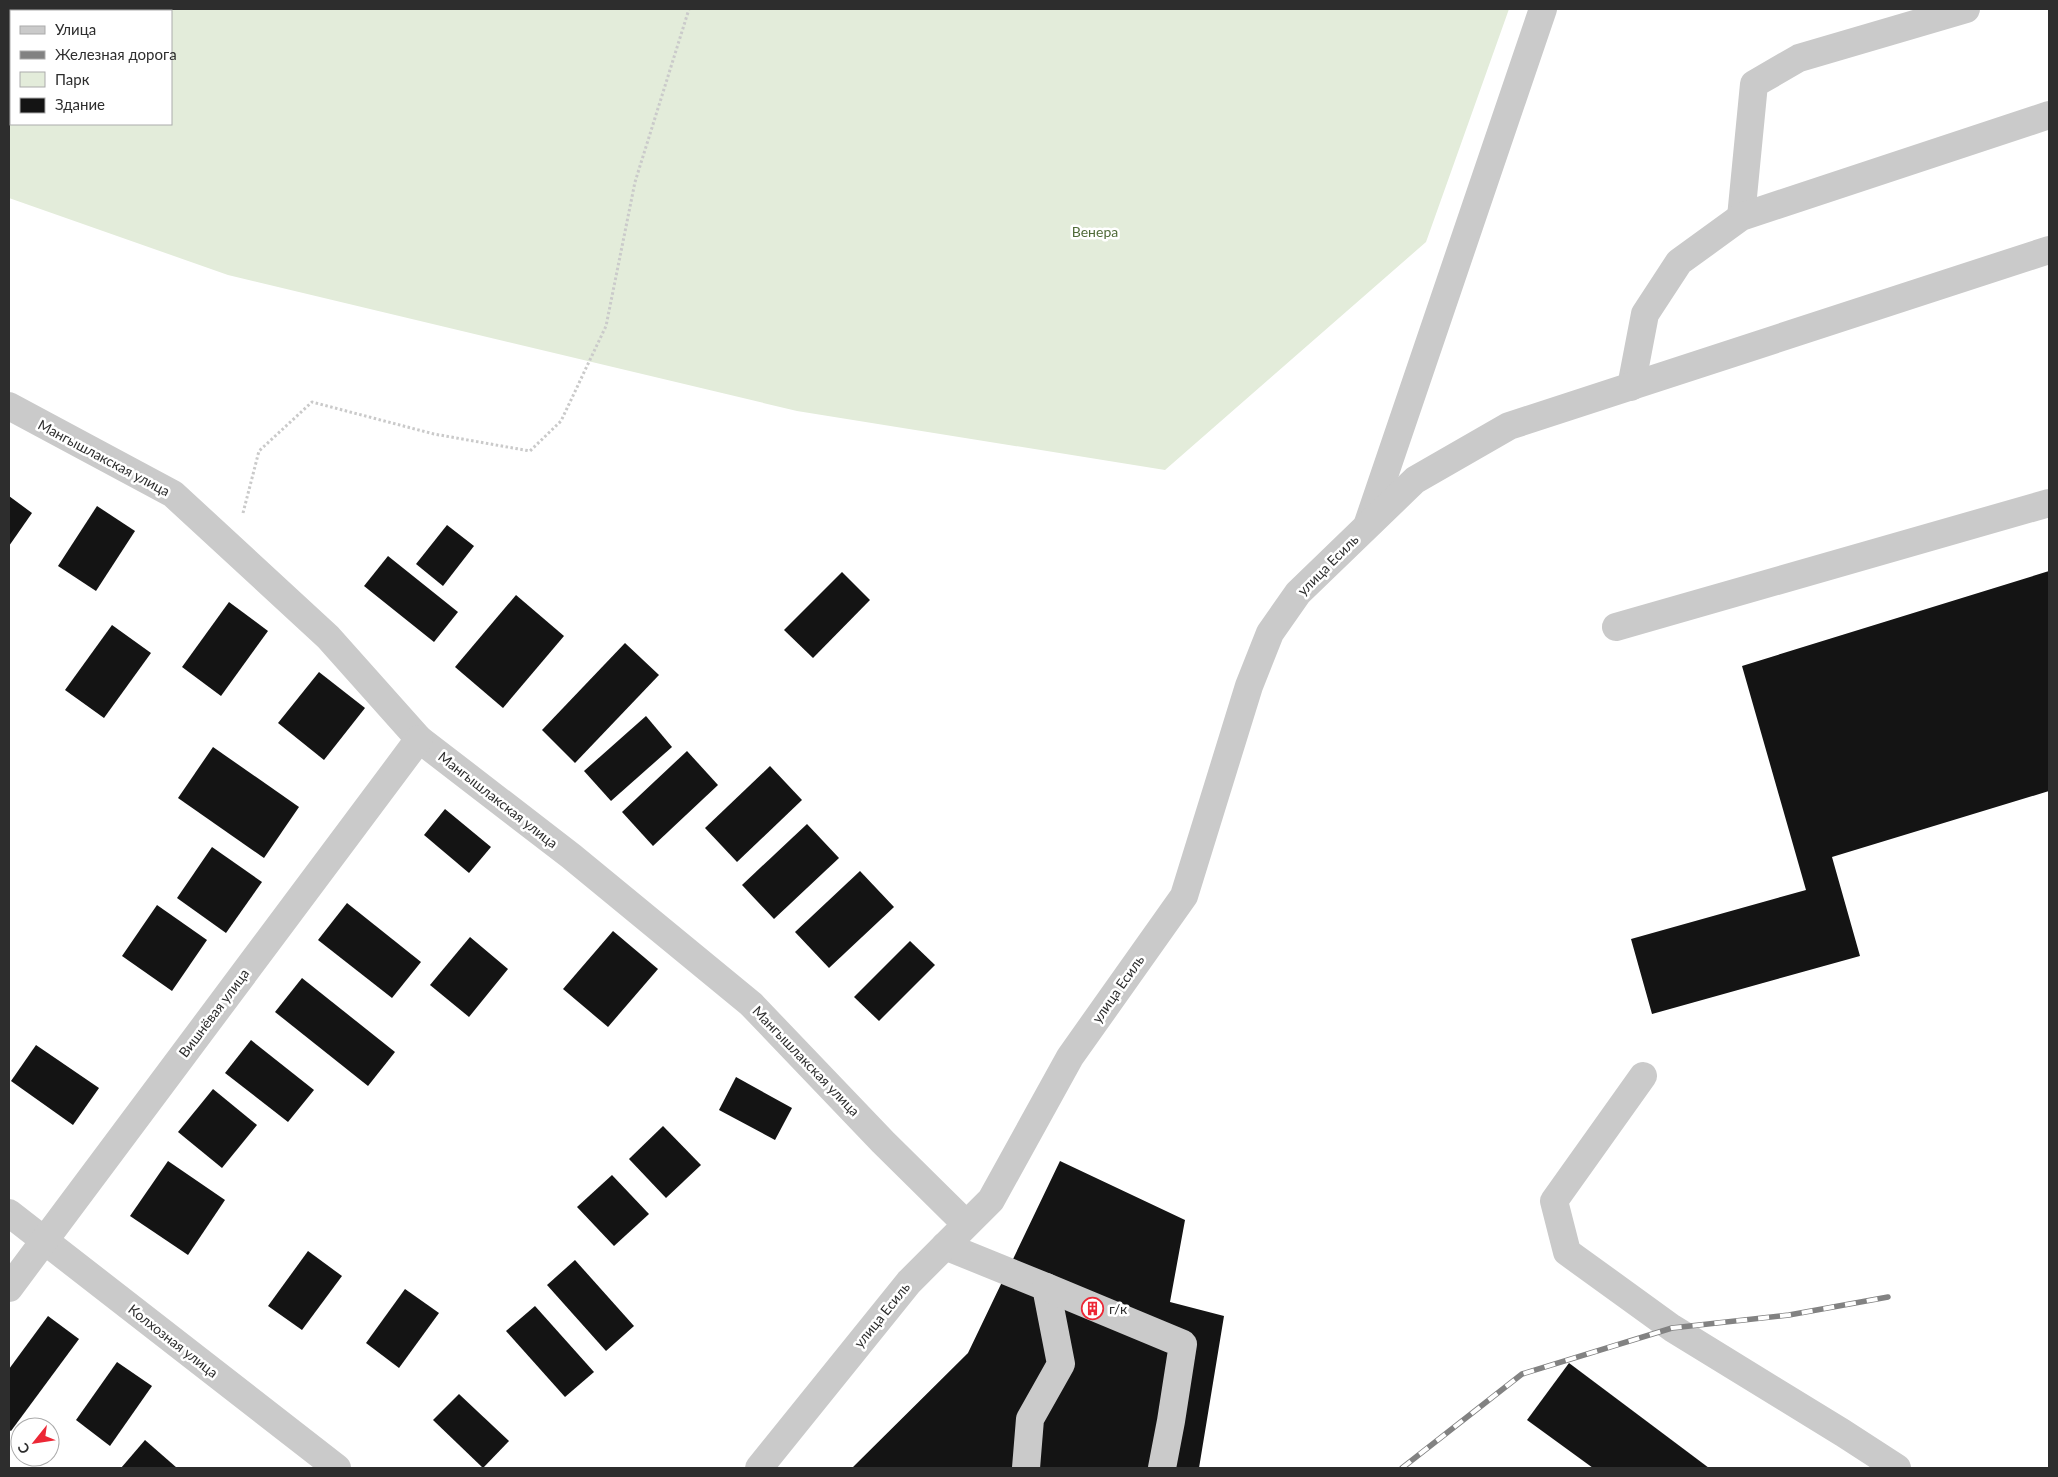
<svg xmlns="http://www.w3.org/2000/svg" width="2058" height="1477" viewBox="0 0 2058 1477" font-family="Lato,sans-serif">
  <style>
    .green { fill: #e3ecda; fill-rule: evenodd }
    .building { fill: #141414 }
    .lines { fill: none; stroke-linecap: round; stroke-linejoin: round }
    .path { stroke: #cacaca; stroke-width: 3; stroke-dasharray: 2.5 2.5; stroke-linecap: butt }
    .minor { stroke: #cacaca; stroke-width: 28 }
    .rail-casing { stroke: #828282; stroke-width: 5.5 }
    .rail { stroke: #fff; stroke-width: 4; stroke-dasharray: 11; stroke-linecap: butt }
    .labels { text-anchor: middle; stroke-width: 5; stroke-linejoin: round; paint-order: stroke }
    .park-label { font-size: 14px; fill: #506b39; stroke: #fff }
    .street-label { font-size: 14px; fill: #2d2d2d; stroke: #fff }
    .poi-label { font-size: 14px; fill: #2d2d2d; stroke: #fff; text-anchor: start }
  </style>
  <rect width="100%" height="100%" fill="#fff"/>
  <path class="green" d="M9,9H1509L1426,242L1165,470L797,411L228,275L9,198ZM11,11H171V124H11Z"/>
  <g class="building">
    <polygon points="9,496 32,513 9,546"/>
    <polygon points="97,506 135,531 96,591 58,566"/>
    <polygon points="447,525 474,546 443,586 416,564"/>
    <polygon points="388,556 458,612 434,642 364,586"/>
    <polygon points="2049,571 2049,791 1832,857 1860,956 1652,1014 1631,939 1806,890 1742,666"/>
    <polygon points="842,572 870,600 813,658 784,630"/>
    <polygon points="516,595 564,636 503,708 455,667"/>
    <polygon points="229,602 268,631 221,696 182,667"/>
    <polygon points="112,625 151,653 104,718 65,690"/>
    <polygon points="625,643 659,675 575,763 542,730"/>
    <polygon points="319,672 365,708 324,760 278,723"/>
    <polygon points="646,716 672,747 611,801 584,771"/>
    <polygon points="213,747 299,807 264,858 178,798"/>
    <polygon points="687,751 718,785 653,846 622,812"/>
    <polygon points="770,766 802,800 737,862 705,828"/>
    <polygon points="445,809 491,847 469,873 424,835"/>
    <polygon points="807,824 839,858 774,919 742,885"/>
    <polygon points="212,847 262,882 226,933 177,898"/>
    <polygon points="860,871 894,907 829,968 795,932"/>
    <polygon points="347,903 421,962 392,998 318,940"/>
    <polygon points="157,905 207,940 172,991 122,956"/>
    <polygon points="613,931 658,969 608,1027 563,989"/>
    <polygon points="470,937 508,969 469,1017 430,985"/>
    <polygon points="910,941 935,965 879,1021 854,997"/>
    <polygon points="302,978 395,1052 368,1086 275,1012"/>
    <polygon points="251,1040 314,1090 288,1122 225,1073"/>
    <polygon points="36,1045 99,1088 73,1125 11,1081"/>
    <polygon points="736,1077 792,1108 775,1140 719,1110"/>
    <polygon points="213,1089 257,1125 222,1168 178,1132"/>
    <polygon points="663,1126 701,1165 666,1198 629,1159"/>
    <polygon points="168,1161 225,1200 188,1255 130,1216"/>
    <polygon points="1060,1161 1185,1220 1170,1302 1224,1316 1199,1468 852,1468 968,1353"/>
    <polygon points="612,1175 649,1214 614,1246 577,1207"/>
    <polygon points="308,1251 342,1276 302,1330 268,1306"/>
    <polygon points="575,1260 634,1326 606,1351 547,1285"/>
    <polygon points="405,1289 439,1313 399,1368 366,1343"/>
    <polygon points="535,1306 594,1372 565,1397 506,1331"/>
    <polygon points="48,1316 79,1339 11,1431 9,1430 9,1369"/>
    <polygon points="117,1362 152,1386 110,1446 76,1420"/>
    <polygon points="1569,1363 1709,1468 1593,1468 1527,1420"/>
    <polygon points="459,1394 509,1441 483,1468 433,1420"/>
    <polygon points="145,1440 177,1468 121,1468"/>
  </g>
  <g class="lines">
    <polyline class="path" points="243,513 259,451 312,402 434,434 530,451 561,421 606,326 635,182 689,9"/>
    <g class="minor">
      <polyline points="1741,217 1754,84 1799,58 1966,9"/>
      <polyline points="1631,387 1645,314 1679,262 1741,217 2049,115"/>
      <polyline points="9,406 173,494 328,637 419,739 571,856 751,1004 883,1142 966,1224"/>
      <polyline points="1368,523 1543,9"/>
      <polyline points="1616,627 2049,503"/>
      <polyline points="1643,1076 1554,1201 1567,1252 1672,1328 1843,1433 1897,1468"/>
      <polyline points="9,1213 337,1468"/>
      <polyline points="945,1246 1046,1287 1061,1364 1030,1419 1026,1468"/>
      <polyline points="1046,1287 1183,1344 1171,1421 1162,1468"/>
      <polyline points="9,1288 419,739"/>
      <polyline points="759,1468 909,1282 991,1200 1070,1057 1184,896 1249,686 1270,633 1298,593 1415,480 1509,426 2049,250"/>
    </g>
    <defs>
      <polyline id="rail" points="1402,1468 1522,1374 1672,1328 1789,1315 1888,1297"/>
    </defs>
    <use href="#rail" class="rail-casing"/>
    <use href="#rail" class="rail"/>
  </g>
  <defs>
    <symbol id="building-ring" viewBox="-11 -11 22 22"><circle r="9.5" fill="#fff" stroke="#ec2735" stroke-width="1.5"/><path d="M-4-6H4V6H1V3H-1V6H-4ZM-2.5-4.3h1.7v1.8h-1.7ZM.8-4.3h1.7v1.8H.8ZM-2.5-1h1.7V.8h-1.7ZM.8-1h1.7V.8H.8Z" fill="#ec2735"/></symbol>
  </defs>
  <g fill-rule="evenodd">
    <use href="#building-ring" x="1080" y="1296" width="25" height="25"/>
  </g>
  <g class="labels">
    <g class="park-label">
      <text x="1095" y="237">Венера</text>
    </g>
    <g class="street-label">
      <text transform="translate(104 458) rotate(28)" y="5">Мангышлакская улица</text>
      <text transform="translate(1328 565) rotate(-45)" y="5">улица Есиль</text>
      <text transform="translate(498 800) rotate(38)" y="5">Мангышлакская улица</text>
      <text transform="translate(1118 989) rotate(-55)" y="5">улица Есиль</text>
      <text transform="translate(214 1013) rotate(-53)" y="5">Вишнёвая улица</text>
      <text transform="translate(806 1061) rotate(46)" y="5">Мангышлакская улица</text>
      <text transform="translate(882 1315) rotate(-51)" y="5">улица Есиль</text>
      <text transform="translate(173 1341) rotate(38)" y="5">Колхозная улица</text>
    </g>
    <g class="poi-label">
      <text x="1109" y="1314">г/к</text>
    </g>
  </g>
  <rect width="2058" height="1477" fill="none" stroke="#2d2d2d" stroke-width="20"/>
  <rect x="10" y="10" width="162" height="115" fill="#ffffff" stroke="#ababab"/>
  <rect x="20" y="26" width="25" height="8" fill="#cacaca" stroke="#ababab"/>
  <text x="55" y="35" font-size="15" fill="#2d2d2d">Улица</text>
  <rect x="20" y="51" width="25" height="8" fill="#828282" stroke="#ababab"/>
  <text x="55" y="60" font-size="15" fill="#2d2d2d">Железная дорога</text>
  <rect x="20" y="72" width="25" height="15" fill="#e3ecda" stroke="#ababab"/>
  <text x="55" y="85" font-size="15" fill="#2d2d2d">Парк</text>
  <rect x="20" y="98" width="25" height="15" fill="#141414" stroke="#ababab"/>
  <text x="55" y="110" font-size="15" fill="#2d2d2d">Здание</text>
  <g transform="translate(35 1442) rotate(240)"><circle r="24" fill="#ffffff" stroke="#ababab"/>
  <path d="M0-4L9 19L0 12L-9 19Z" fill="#ec2735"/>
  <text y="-8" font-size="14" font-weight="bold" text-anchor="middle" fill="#2d2d2d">С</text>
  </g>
</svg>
